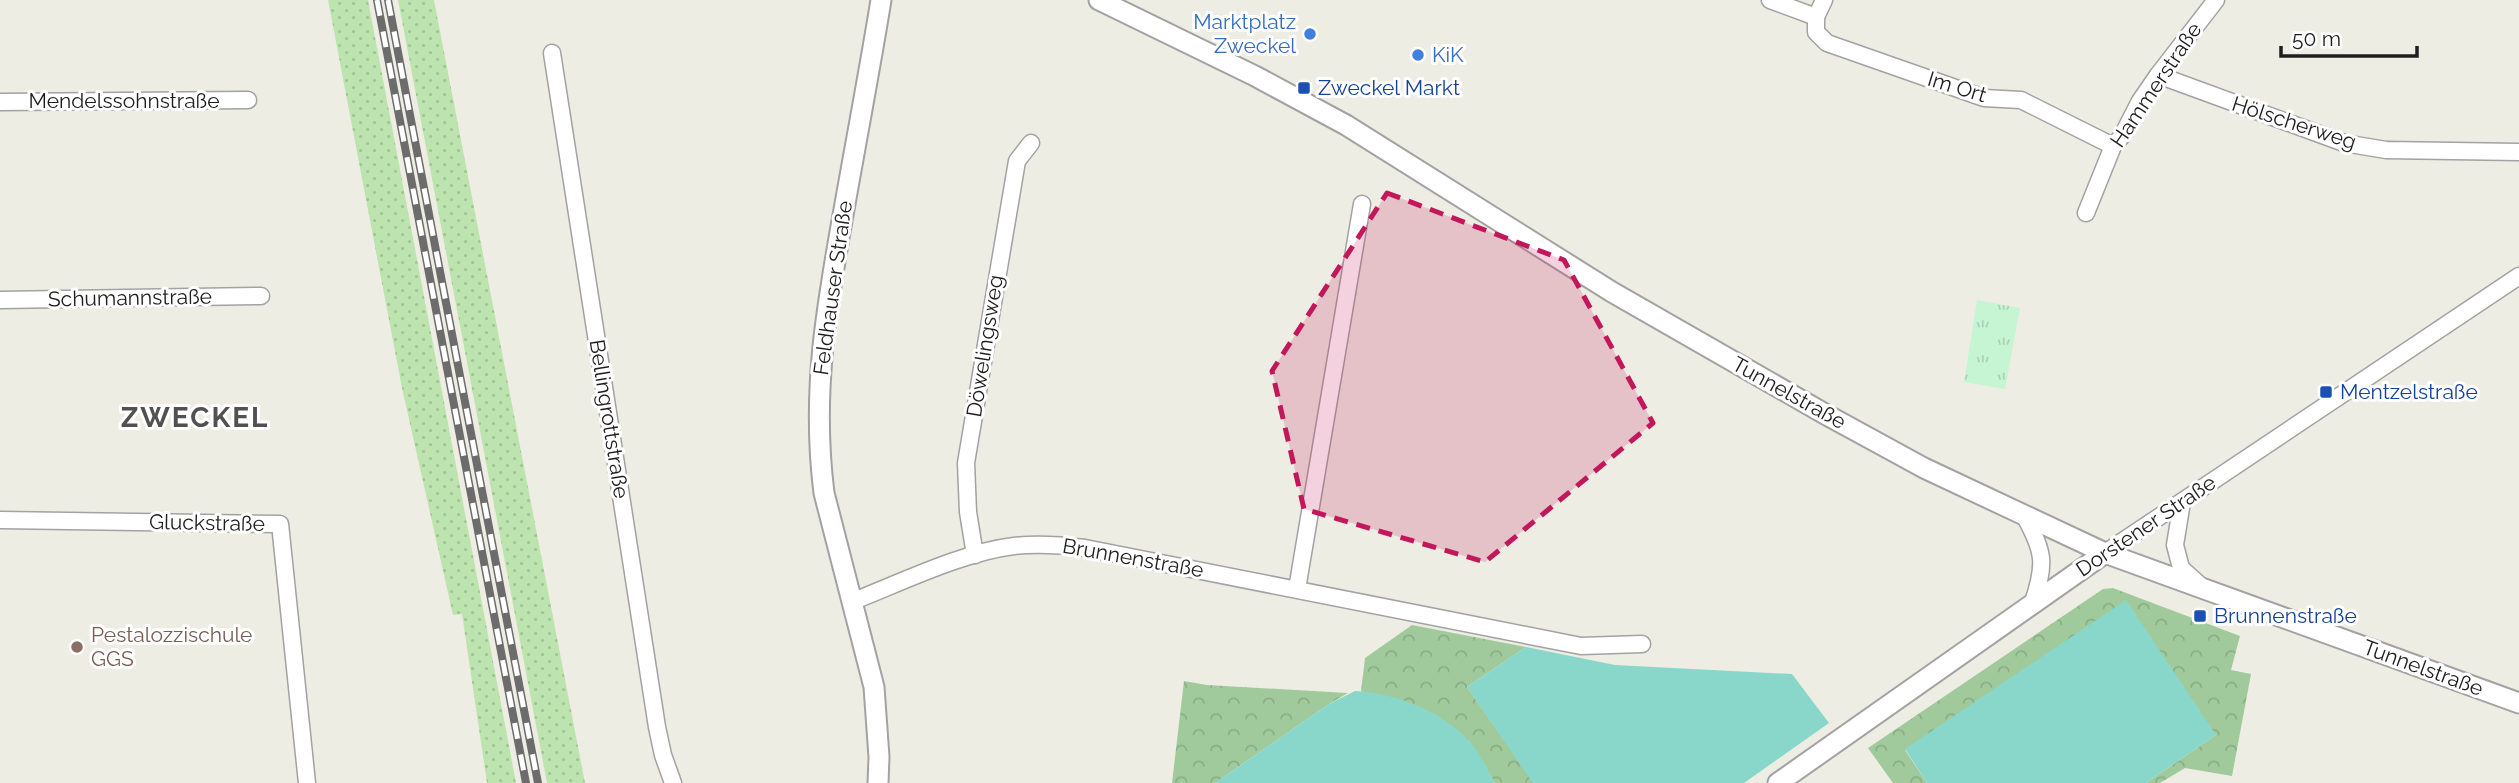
<svg xmlns="http://www.w3.org/2000/svg" width="2519" height="783" viewBox="0 0 2519 783" font-family="Raleway,sans-serif">
  <style>
    .grass { fill: url(#grass-dots) }
    .forest { fill: url(#forest-crowns) }
    .park { fill: url(#park-tufts) }
    .pitch { fill: #89d7ca }
    .lines { fill: none; stroke-linecap: round; stroke-linejoin: round }
    .minor-casing { stroke: #a2a2a2; stroke-width: 19 }
    .tertiary-casing { stroke: #a2a2a2; stroke-width: 23 }
    .minor { stroke: #fff; stroke-width: 16 }
    .tertiary { stroke: #fff; stroke-width: 19 }
    .rail-casing { stroke: #6c6c6c; stroke-width: 8 }
    .rail { stroke: #fff; stroke-width: 5; stroke-dasharray: 16; stroke-linecap: butt }
    .marked { fill: #c2185b; fill-opacity: 0.2; stroke: #c2185b; stroke-width: 5; stroke-dasharray: 14 9; stroke-linejoin: round }
    .shop-dot { fill: #3f7fe0; stroke: #fff; stroke-width: 2.5 }
    .transit-dot { fill: #1a4fb4; stroke: #fff; stroke-width: 2.5 }
    .education-dot { fill: #8d6e63; stroke: #fff; stroke-width: 2.5 }
    .labels { text-anchor: middle; stroke-width: 6; stroke-linejoin: round; paint-order: stroke }
    .shop-label { font-size: 21px; fill: #366cbe; stroke: #fff; text-anchor: end }
    .street-label { font-size: 21px; fill: #1e1e1e; stroke: #fff }
    .transit-label { font-size: 21px; fill: #164399; stroke: #fff; text-anchor: start }
    .education-label { font-size: 21px; fill: #785e54; stroke: #fff; text-anchor: start }
    .district-label { font-size: 28px; font-weight: bold; letter-spacing: 2px; fill: #515151; stroke: #fff }
  </style>
  <defs>
    <pattern id="grass-dots" width="8" height="8" patternUnits="userSpaceOnUse" patternTransform="scale(1.75)"><rect width="8" height="8" fill="#bde4ae"/><path d="M2 2h.1M6 6h.1" fill="none" stroke="#a2c395" stroke-width="1.8" stroke-linecap="round"/></pattern>
    <pattern id="forest-crowns" width="20" height="18" patternUnits="userSpaceOnUse" patternTransform="scale(1.75)"><rect width="20" height="18" fill="#a0ca9c"/><path d="M2 6a3 3 0 1 1 6 0M12 15a3 3 0 1 1 6 0" fill="none" stroke="#89ad86"/></pattern>
    <pattern id="park-tufts" width="24" height="20" patternUnits="userSpaceOnUse" patternTransform="scale(1.75)"><rect width="24" height="20" fill="#c5f5d3"/><path d="M3 7l-1-3M5 7V3M7 7l1-3M15 17l-1-3M17 17v-4M19 17l1-3" fill="none" stroke="#a9d2b5"/></pattern>
  </defs>
  <rect width="100%" height="100%" fill="#eeede4"/>
  <g class="grass">
    <polygon points="328,0 368,0 516,783 487,783 462,614 453,615 402,388"/>
    <polygon points="398,0 434,0 585,783 547,783"/>
  </g>
  <g class="forest">
    <polygon points="2113,588 2240,636 2231,670 2251,674 2232,776 2185,768 2160,783 2146,783 2216,735 1905,750 1927,783 1893,783 1868,748 2103,589"/>
    <polygon points="1412,625 1526,647 1467,687 1534,783 1495,783 1469,741 1361,691 1365,658"/>
    <polygon points="1184,681 1207,685 1348,693 1329,704 1215,783 1172,783"/>
  </g>
  <polygon class="park" points="1977,300 2020,308 2005,389 1964,382"/>
  <g class="pitch">
    <polygon points="2126,600 2216,735 2146,783 1927,783 1905,749"/>
    <polygon points="1526,647 1615,665 1792,674 1829,723 1744,783 1533,783 1467,687"/>
    <path d="M1355,691C1395,693 1442,711 1469,741C1480,752 1487,769 1495,783H1215L1329,704Z"/>
  </g>
  <g class="lines">
    <defs>
      <g id="minor">
        <polyline points="1770,0 1816,17"/>
        <polyline points="1824,0 1816,17 1816,32 1827,43 1984,98 2021,100 2113,146"/>
        <polyline points="552,53 657,727 663,755 673,783"/>
        <polyline points="2158,75 2344,143 2386,150 2519,152"/>
        <polyline points="0,102 248,100"/>
        <polyline points="2086,213 2113,146 2122,136 2140,101 2158,75 2216,0"/>
        <polyline points="0,300 261,296"/>
        <polyline points="2182,502 2175,545 2181,568 2202,587"/>
        <path d="M2025,517C2044,551 2046,564 2033,602"/>
        <polyline points="0,520 280,524 307,783"/>
        <polyline points="2105,553 2519,276"/>
        <polyline points="975,555 968,512 966,463 1017,161 1031,143"/>
        <polyline points="1297,589 1362,204"/>
        <path d="M851,602C900,583 963,552 1014,546C1038,543 1061,545 1085,548L1581,646L1642,644"/>
      </g>
      <g id="tertiary">
        <polyline points="1099,0 1255,76 1346,125 1612,292 1825,414 1924,468 2105,553 2519,703"/>
        <path d="M878,783L879,757L874,687L824,493C811,391 827,304 845,204C857,136 870,68 881,0"/>
        <polyline points="1778,783 2105,553"/>
      </g>
    </defs>
    <use href="#minor" class="minor-casing"/>
    <use href="#tertiary" class="tertiary-casing"/>
    <use href="#minor" class="minor"/>
    <use href="#tertiary" class="tertiary"/>
    <defs>
      <g id="rail">
        <polyline points="377,0 526,783"/>
        <polyline points="388,0 538,783"/>
      </g>
    </defs>
    <use href="#rail" class="rail-casing"/>
    <use href="#rail" class="rail"/>
  </g>
  <path class="marked" d="M1387,193L1564,260L1653,423L1485,562L1304,509L1272,371Z"/>
  <g class="shop-dot">
    <circle cx="1310" cy="34" r="7"/>
    <circle cx="1418" cy="55" r="7"/>
  </g>
  <g class="transit-dot">
    <rect x="1297" y="81" width="14" height="14" rx="3.5"/>
    <rect x="2319" y="385" width="14" height="14" rx="3.5"/>
    <rect x="2193" y="609" width="14" height="14" rx="3.5"/>
  </g>
  <circle class="education-dot" cx="77" cy="647" r="7"/>
  <g class="labels">
    <g class="shop-label">
      <text x="1296" y="29">Marktplatz<tspan x="1296" dy="24">Zweckel</tspan></text>
      <text x="1432" y="62" text-anchor="start">KiK</text>
    </g>
    <g class="street-label">
      <text transform="translate(2156 85) rotate(-56)" y="7">Hammerstraße</text>
      <text transform="translate(1957 87) rotate(17)" y="7">Im Ort</text>
      <text x="124" y="108">Mendelssohnstraße</text>
      <text transform="translate(2294 123) rotate(18)" y="7">Hölscherweg</text>
      <text transform="translate(833 288) rotate(-82)" y="7">Feldhauser Straße</text>
      <text transform="translate(130 298) rotate(-1)" y="7">Schumannstraße</text>
      <text transform="translate(985 346) rotate(-81)" y="7">Döwelingsweg</text>
      <text transform="translate(1789 393) rotate(29)" y="7">Tunnelstraße</text>
      <text transform="translate(609 419) rotate(81)" y="7">Bellingrottstraße</text>
      <text transform="translate(207 523) rotate(1)" y="7">Gluckstraße</text>
      <text transform="translate(2146 526) rotate(-34)" y="7">Dorstener Straße</text>
      <text transform="translate(1133 558) rotate(10)" y="7">Brunnenstraße</text>
      <text transform="translate(2423 668) rotate(20)" y="7">Tunnelstraße</text>
    </g>
    <g class="transit-label">
      <text x="1318" y="95">Zweckel Markt</text>
      <text x="2340" y="399">Mentzelstraße</text>
      <text x="2214" y="623">Brunnenstraße</text>
    </g>
    <g class="education-label">
      <text x="91" y="642">Pestalozzischule<tspan x="91" dy="24">GGS</tspan></text>
    </g>
    <g class="district-label">
      <text x="195" y="427">ZWECKEL</text>
    </g>
  </g>
  <path d="M2281 46v10h136v-10" fill="none" stroke="#1e1e1e" stroke-width="3.5"/>
  <text x="2292" y="46" font-size="21" fill="#1e1e1e" stroke="#ffffff" stroke-width="5" paint-order="stroke">50 m</text>
</svg>
